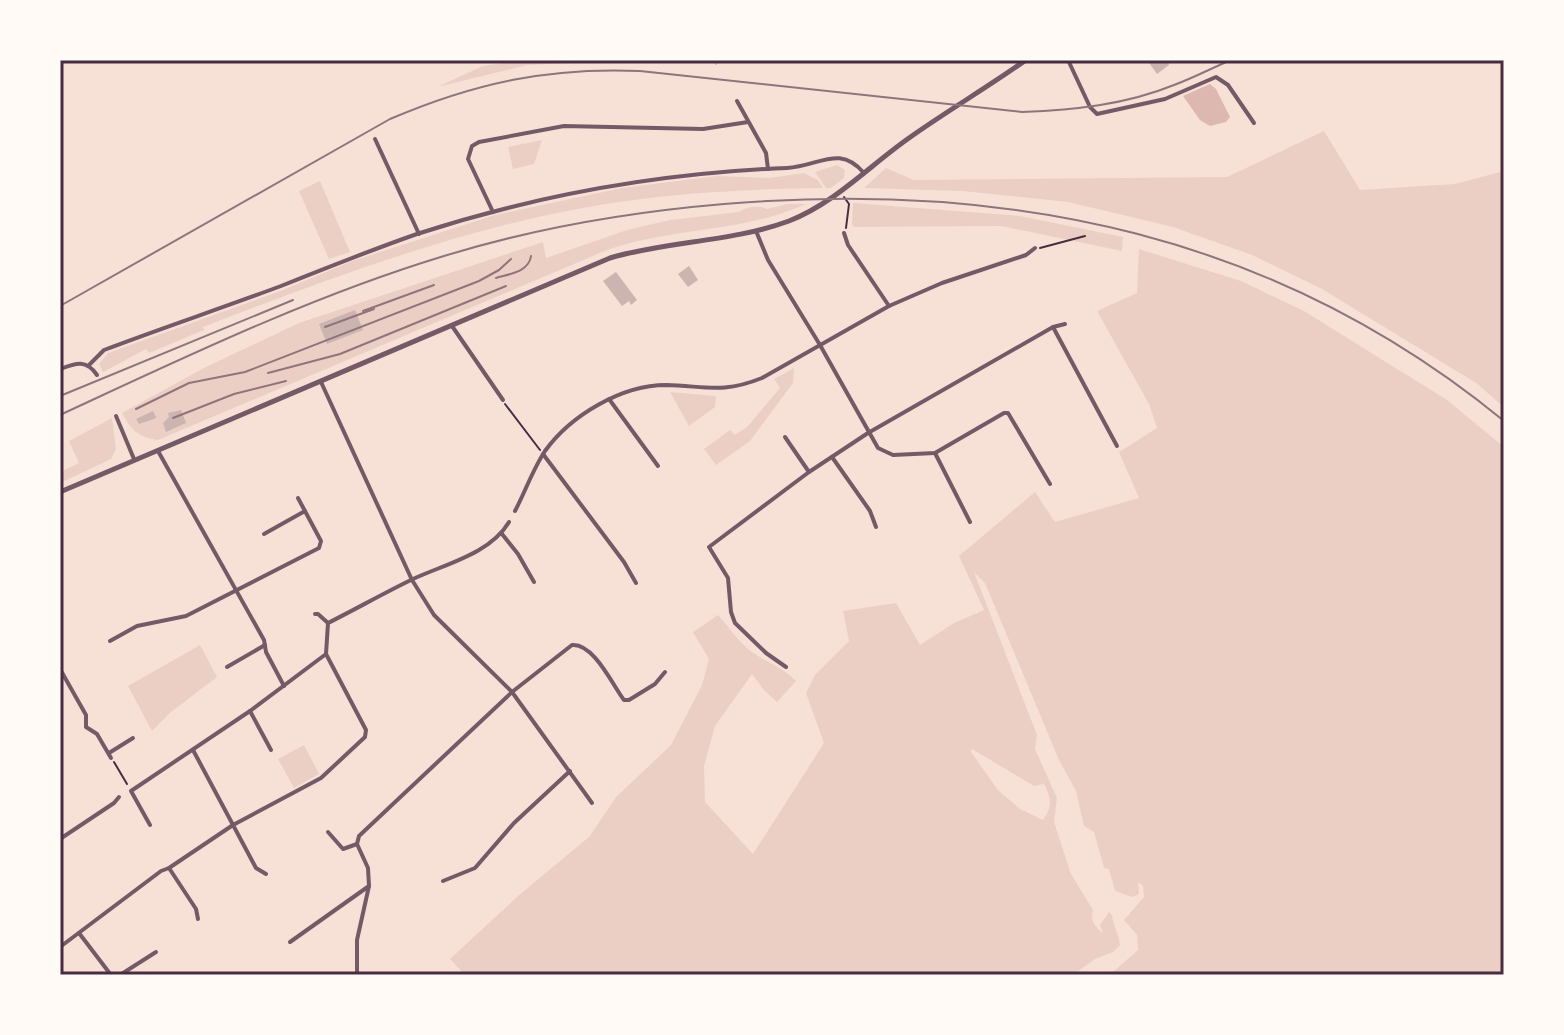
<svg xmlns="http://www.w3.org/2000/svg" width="1564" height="1035" viewBox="0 0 1564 1035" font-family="'DM Sans',sans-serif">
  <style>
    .green { fill: #ebcfc5; fill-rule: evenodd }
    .water { fill: #dcb8b0 }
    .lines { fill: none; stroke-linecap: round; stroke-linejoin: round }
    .stream { stroke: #dcb8b0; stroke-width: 2 }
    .building { fill: #ccb4b1 }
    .path { stroke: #4a2c40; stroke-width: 2 }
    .minor { stroke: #755966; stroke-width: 4 }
    .tertiary { stroke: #755966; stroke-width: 5 }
    .rail { stroke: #8f747c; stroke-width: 2 }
    .neatline { fill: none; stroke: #4a2c40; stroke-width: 3 }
  </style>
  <rect width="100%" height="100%" fill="#f7e1d7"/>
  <g class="green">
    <polygon points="521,60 648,60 527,65 437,87 483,66"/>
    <polygon points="1324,131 1360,190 1455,184 1504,171 1504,407 1476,383 1322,289 1252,255 1173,227 1068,202 962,191 864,188 886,168 914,180 1227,177"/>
    <polygon points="542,140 534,164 513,169 508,147"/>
    <polygon points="837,165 845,170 844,178 831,188 826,188 815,172"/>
    <path d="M804,173L818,180L823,188C737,189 648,194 562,212C439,237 320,282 203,327L204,330L149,353L146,349L103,372L99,364L108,353L283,290L352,261L495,215L622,188L717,176L769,178Z"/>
    <polygon points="320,181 350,252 329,259 299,191"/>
    <polygon points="853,203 1020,216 1123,237 1122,251 1001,226 854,227 852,224"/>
    <path d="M787,204H806C741,233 672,227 607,250L158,440C138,437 132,431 122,413L204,368L299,323L543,242L546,258L627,230L670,220L739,212C746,207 759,205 767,209Z"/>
    <path d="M1139,249L1241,281L1304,311L1447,400L1504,447V975H1098L1114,971L1138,950L1137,935L1124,920L1144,897L1143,886L1138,882L1139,894L1132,897L1115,891L1109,869L1104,868L1094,832L1084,826L1076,791L1059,760L985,583L974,572L1037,735L1035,749L1057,798L1054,822L1071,874L1093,910C1090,922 1095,926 1103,934L1100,925L1109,912L1112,915C1113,926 1119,934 1120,945L1113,952L1095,959L1073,975H1053L1049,971L1048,975H465L450,959L518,896L589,837L616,797L671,745L702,685L709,659L693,632L718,615C728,626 737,639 748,649C763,661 783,667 796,681L777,702L764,690L752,674L715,726L704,766L705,802L753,854L824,743L806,693L815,675L849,641L843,611L896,603L920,645L954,623L984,610L959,556L1035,492L1055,522L1139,498L1119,452L1157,428L1149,404L1097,311L1137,293ZM972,749L1034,786L1044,784C1051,798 1053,806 1043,820L1020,809L998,790L971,752Z"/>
    <polygon points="794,368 793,383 750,441 716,465 704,449 730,430 735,435 747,427 780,388 774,379"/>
    <polygon points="670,392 716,396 715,407 689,426"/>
    <polygon points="112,418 116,449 111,459 60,483 60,472 79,463 69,441"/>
    <polygon points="200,645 217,677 171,712 152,731 128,686"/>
    <polygon points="304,745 319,774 294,788 278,759"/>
  </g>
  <polygon class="water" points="1210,84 1216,89 1230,117 1226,122 1210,126 1200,120 1183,96"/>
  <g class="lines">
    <polyline class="stream" points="714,60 716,64"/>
  </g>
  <g class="building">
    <polygon points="1147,60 1168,60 1169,65 1157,74"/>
    <polygon points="689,266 698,280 688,287 678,274"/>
    <polygon points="616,272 637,300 631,305 629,301 622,306 603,281"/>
    <polygon points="355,310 363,330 327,344 319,324"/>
    <polygon points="181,410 186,423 166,432 163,423 169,417 168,413"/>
    <polygon points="153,411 156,417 154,419 139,424 136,419"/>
  </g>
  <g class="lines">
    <g class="path">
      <polyline points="844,197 849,204 846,228"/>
      <polyline points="1040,248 1085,236"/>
      <polyline points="505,404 540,450"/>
      <polyline points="114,762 127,784"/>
    </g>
    <g class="minor">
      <polyline points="1068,60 1090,107 1097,114 1165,99 1216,77 1228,85 1254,123"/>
      <polyline points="737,101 766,153 768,169"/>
      <polyline points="375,139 419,234"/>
      <polyline points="493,212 468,159 472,146 479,142 564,126 703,129 748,122"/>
      <polyline points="756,231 768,260 820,345 878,448 893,455 935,453 1004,413 1008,413 1050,484"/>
      <polyline points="844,233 848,245 889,306"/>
      <polyline points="452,326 503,400"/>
      <polyline points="1053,327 1117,446"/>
      <path d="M89,365L104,350C162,328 222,308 281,286C326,268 371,250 417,234C537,195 661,173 787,168C820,166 839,144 864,173"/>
      <path d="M60,369C76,363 86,359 97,375"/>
      <polyline points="321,382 412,580 434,615 512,692 592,803"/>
      <polyline points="609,399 658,466"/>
      <polyline points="116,416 134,459"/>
      <polyline points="785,437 809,472"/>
      <polyline points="158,451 264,640 266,652 284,686"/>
      <polyline points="935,453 970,522"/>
      <polyline points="543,454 624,562 636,583"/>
      <polyline points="832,457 870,511 876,527"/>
      <path d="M515,511C525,492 533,469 545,451C571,415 622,385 666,385C706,386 722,394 762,378L889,306L942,283L1026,255L1035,248"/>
      <polyline points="264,534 305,511"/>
      <polyline points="502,534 518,554 534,582"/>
      <polyline points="315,614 318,614 328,623"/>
      <polyline points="110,641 137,626 186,616 319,548 321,541 298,498"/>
      <polyline points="227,667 265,645"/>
      <polyline points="786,667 766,653 735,623 731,612 728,578 709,547 809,472 868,433 1053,327 1065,324"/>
      <polyline points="60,669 86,715 86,727 97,734 111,758"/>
      <polyline points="250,711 271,750"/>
      <polyline points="193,750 256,868 266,874"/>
      <polyline points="109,753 133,738"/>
      <path d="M150,825L131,791L250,711L326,654L328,623C356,609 384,593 413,579C445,564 490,554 509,522"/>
      <polyline points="328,832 343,849 357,844"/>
      <polyline points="60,839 114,803 119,797"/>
      <polyline points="169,868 196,909 198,919"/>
      <polyline points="443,881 475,868 514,823 570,771"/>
      <polyline points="79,933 111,975"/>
      <polyline points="290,942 369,886"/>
      <polyline points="60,947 161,871 169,868 233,825 321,778 365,737 366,730 326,654"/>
      <polyline points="120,975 156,952"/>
      <path d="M357,975V940L369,886L368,868L357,844L359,836L512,692L572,645C594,643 613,686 624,700H629L655,684L665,672"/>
    </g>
    <path class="tertiary" d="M60,492L610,258C668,241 732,242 789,221C835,203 869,166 909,138C947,111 988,87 1026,60"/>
    <g class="rail">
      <path d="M496,278C509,274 529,272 531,256"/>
      <path d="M60,306L390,119C474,83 548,67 640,71L1022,112C1073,110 1125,105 1174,85C1193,78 1212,68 1231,60"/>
      <polyline points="363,311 434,285"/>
      <polyline points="325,327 374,309"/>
      <polyline points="268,373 340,354 506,286"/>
      <polyline points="60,396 293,300"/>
      <polyline points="136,409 189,383 245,372 479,281 499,270 511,259"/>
      <path d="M60,415C185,357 312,296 444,256C535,228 629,212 724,204C1012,180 1277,235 1504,421"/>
      <polyline points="173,418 234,394 286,381"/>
    </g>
  </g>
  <rect width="1564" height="1035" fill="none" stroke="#fffaf5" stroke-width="124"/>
  <rect x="62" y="62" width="1440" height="911" class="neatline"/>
</svg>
